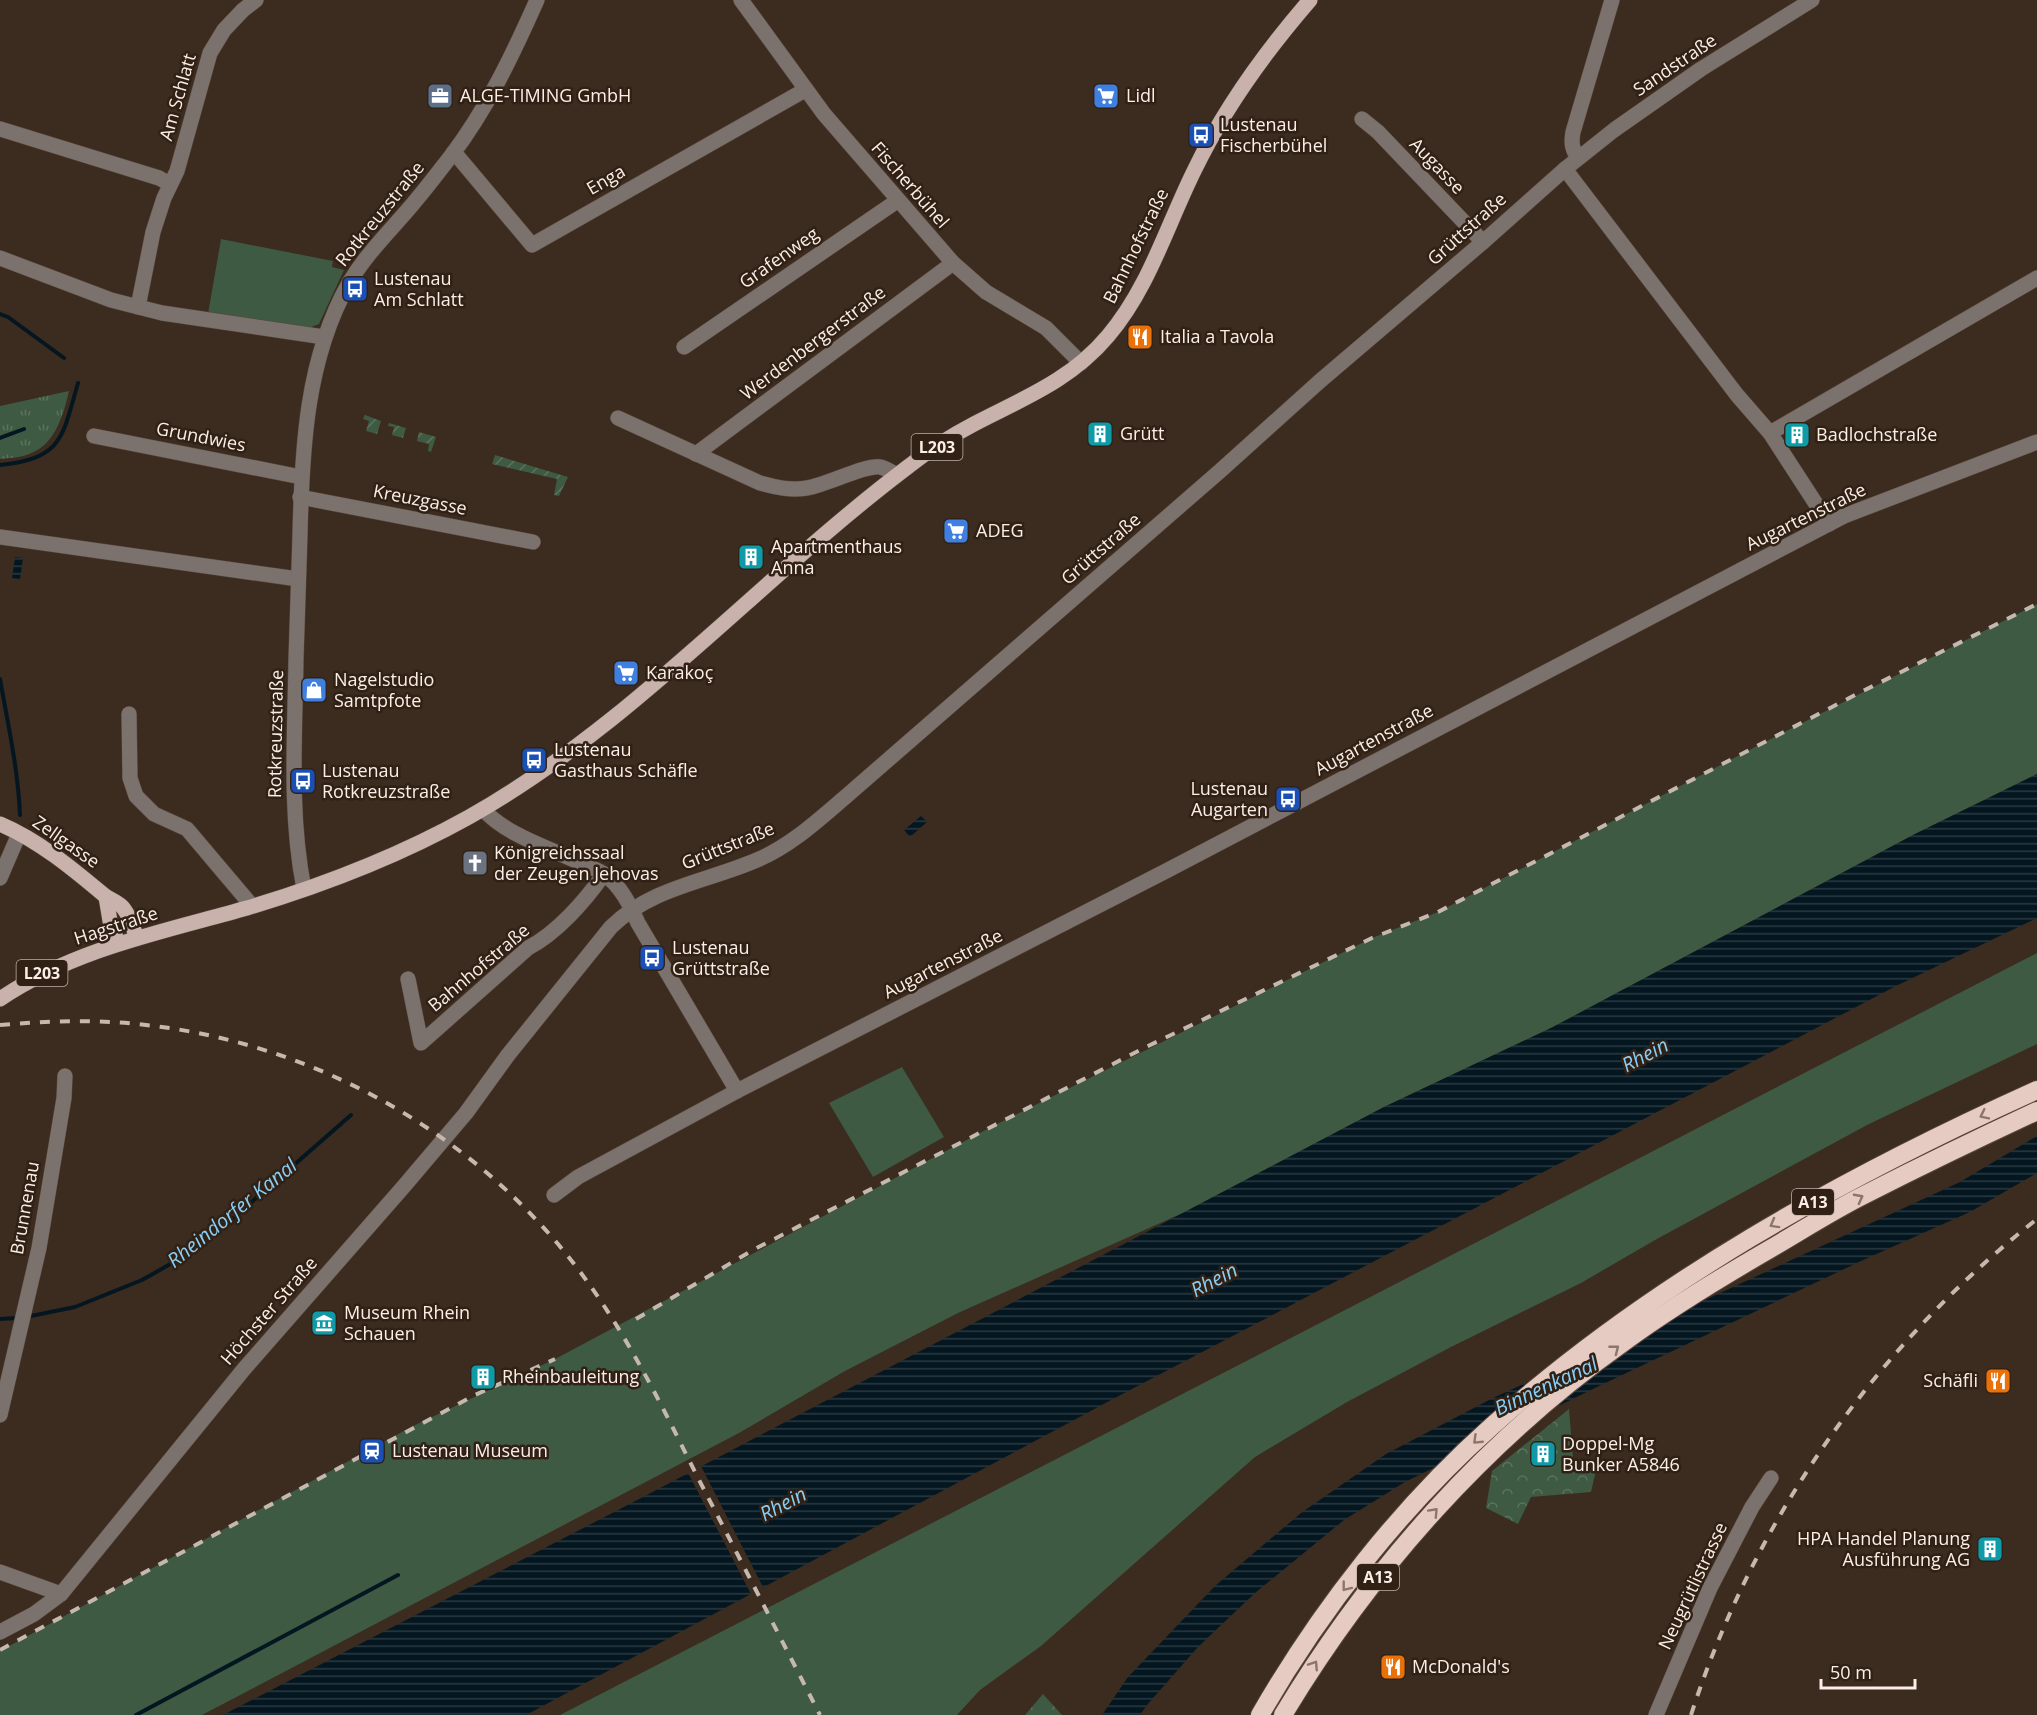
<svg xmlns="http://www.w3.org/2000/svg" width="2037" height="1715" viewBox="0 0 2037 1715" font-family="'Open Sans',sans-serif">
  <style>
    .grass { fill: #3e5a42 }
    .forest { fill: url(#forest-crowns) }
    .park { fill: url(#park-tufts) }
    .garden { fill: url(#garden-furrows) }
    .water { fill: url(#water-rules) }
    .pier { fill: #3c2b1f }
    .lines { fill: none; stroke-linecap: round; stroke-linejoin: round }
    .stream { stroke: #041721; stroke-width: 4 }
    .minor-casing { stroke: #57463b; stroke-width: 16 }
    .major-casing { stroke: #57463b; stroke-width: 16 }
    .highway-casing { stroke: #57463b; stroke-width: 20 }
    .minor { stroke: #7b716d; stroke-width: 15 }
    .major { stroke: #c8b2ab; stroke-width: 15 }
    .highway { stroke: #e6cbc3; stroke-width: 18 }
    .rail { stroke: #c5b8af; stroke-width: 4; stroke-dasharray: 10 10; stroke-linecap: butt }
    .oneway { stroke: #8c766c }
    .labels { text-anchor: middle; stroke-width: 5; stroke-linejoin: round; paint-order: stroke }
    .shield { fill: #312115; stroke: #beb0a8; stroke-width: 1.5 }
    .shield-label { font-size: 16px; font-weight: bold; fill: #faeee7 }
    .street-label { font-size: 18px; fill: #faeee7; stroke: #312115 }
    .poi-label { font-size: 18px; fill: #faeee7; stroke: #312115; text-anchor: start }
    .water-label { font-size: 20px; font-style: italic; fill: #89cef7; stroke: #312115 }
  </style>
  <defs>
    <pattern id="forest-crowns" width="20" height="18" patternUnits="userSpaceOnUse" patternTransform="scale(1.5)"><rect width="20" height="18" fill="#3e5a42"/><path d="M2 6a3 3 0 1 1 6 0M12 15a3 3 0 1 1 6 0" fill="none" stroke="#5b725d"/></pattern>
    <pattern id="park-tufts" width="24" height="20" patternUnits="userSpaceOnUse" patternTransform="scale(1.5)"><rect width="24" height="20" fill="#3e5a42"/><path d="M3 7l-1-3M5 7V3M7 7l1-3M15 17l-1-3M17 17v-4M19 17l1-3" fill="none" stroke="#5b725d"/></pattern>
    <pattern id="garden-furrows" width="10" height="10" patternUnits="userSpaceOnUse" patternTransform="scale(1.5)"><rect width="10" height="10" fill="#3e5a42"/><path d="M-1 1l2-2M0 10L10 0M9 11l2-2" fill="none" stroke="#5b725d"/></pattern>
    <pattern id="water-rules" width="6" height="5" patternUnits="userSpaceOnUse" patternTransform="scale(1.5)"><rect width="6" height="5" fill="#041721"/><path d="M0 2.5h6" fill="none" stroke="#2a3941"/></pattern>
  </defs>
  <rect width="100%" height="100%" fill="#3c2b1f"/>
  <g class="grass">
    <polygon points="221,239 333,261 332,267 344,270 319,324 306,329 208,314"/>
    <polygon points="2037,604 2037,774 1915,834 1553,1027 1384,1107 1185,1212 958,1313 845,1371 739,1433 202,1715 0,1715 0,1651 413,1426 555,1359 991,1127 1372,938 1438,912 1757,746"/>
    <polygon points="2037,953 2037,1044 1869,1124 1655,1240 1581,1283 1451,1347 1347,1402 1255,1457 1041,1646 980,1690 957,1715 560,1715"/>
    <polygon points="902,1067 944,1137 873,1177 829,1103"/>
  </g>
  <g class="forest">
    <polygon points="1569,1409 1573,1458 1596,1470 1591,1492 1531,1497 1518,1524 1486,1508 1492,1471"/>
    <polygon points="1043,1694 1062,1715 1025,1715"/>
  </g>
  <path class="park" d="M69,391C63,416 55,445 29,454C20,458 9,458 0,459V406Z"/>
  <g class="garden">
    <polygon points="365,415 381,421 377,434 366,431 369,421 363,419"/>
    <polygon points="389,423 406,428 403,438 392,435 394,427 388,426"/>
    <polygon points="419,432 436,437 431,452 428,451 429,444 417,441"/>
    <polygon points="495,455 568,477 559,496 554,495 557,479 492,464"/>
  </g>
  <g class="water">
    <polygon points="15,557 23,558 20,579 12,578"/>
    <polygon points="2037,774 2037,918 1896,986 1113,1399 526,1715 223,1715 643,1497 1384,1107 1553,1027 1915,834"/>
    <polygon points="921,816 927,822 910,837 904,830"/>
    <polygon points="2037,1136 2037,1173 1970,1212 1861,1261 1597,1387 1405,1482 1344,1520 1255,1593 1198,1647 1147,1705 1140,1715 1102,1715 1128,1677 1215,1586 1301,1513 1386,1454 1491,1399 1960,1182"/>
  </g>
  <polygon class="pier" points="700,1464 764,1589 752,1596 687,1471"/>
  <g class="lines">
    <g class="stream">
      <polyline points="0,314 8,317 64,358"/>
      <polyline points="0,438 24,429"/>
      <path d="M0,465C63,458 62,438 78,383"/>
      <path d="M0,679C8,724 18,769 20,815"/>
      <polyline points="26,1317 75,1307 142,1280 181,1258 230,1221 351,1115"/>
      <polyline points="0,1319 18,1318"/>
      <polyline points="136,1715 398,1575"/>
    </g>
    <defs>
      <g id="minor">
        <polyline points="741,0 824,114 953,263 986,292 1046,328 1081,363"/>
        <polyline points="1362,119 1378,132 1483,242"/>
        <polyline points="0,129 159,178 170,184"/>
        <polyline points="453,153 459,158 532,245 805,90"/>
        <path d="M1578,158C1572,149 1571,143 1573,132L1612,0"/>
        <polyline points="1565,169 1737,395 1770,433 1829,524"/>
        <polyline points="0,258 111,300 162,313 324,337"/>
        <polyline points="138,307 153,232 164,198 177,171 210,53 224,30 243,10 256,0"/>
        <polyline points="684,347 897,201"/>
        <path d="M618,418L760,483C775,487 790,491 807,488C827,485 864,465 880,467C886,468 891,472 897,475"/>
        <polyline points="1770,433 2037,278"/>
        <polyline points="94,436 301,477"/>
        <polyline points="696,454 953,263"/>
        <polyline points="300,497 533,542"/>
        <polyline points="0,537 298,579"/>
        <polyline points="129,714 130,778 136,796 154,814 187,829 252,906"/>
        <path d="M483,809C505,835 552,849 583,864C590,867 598,870 604,874C621,886 630,905 638,923L737,1091"/>
        <polyline points="0,878 19,834"/>
        <path d="M304,889C289,813 295,736 296,659C297,618 299,576 300,534C302,449 306,359 349,283C365,256 386,235 406,212C422,194 437,174 451,156C487,109 513,54 537,0"/>
        <path d="M408,979L421,1043L528,948C557,933 585,901 604,874"/>
        <polyline points="554,1195 578,1177 737,1091 1168,870 1844,516 2037,442"/>
        <polyline points="0,1415 39,1248 64,1098 65,1076"/>
        <polyline points="0,1572 61,1594"/>
        <path d="M0,1632L34,1614L61,1594L244,1369L405,1185L466,1113L508,1055L611,927C652,887 706,882 757,860C790,846 816,822 843,799L1220,471L1320,381L1483,242L1565,169L1614,130L1701,69L1812,0"/>
        <polyline points="1656,1715 1710,1588 1752,1507 1771,1478"/>
      </g>
      <g id="major">
        <path d="M0,824C38,840 73,869 104,895C110,900 119,902 124,909C130,917 133,928 137,938"/>
        <polyline points="106,897 110,921 118,943"/>
        <path d="M0,999C74,949 162,932 247,908C324,885 399,856 469,817C634,724 759,579 909,466C929,450 951,436 974,424C1024,398 1071,380 1108,336C1149,288 1167,225 1195,169C1225,107 1265,52 1310,0"/>
      </g>
      <g id="highway">
        <path d="M1260,1715C1321,1609 1400,1508 1492,1426C1650,1284 1844,1177 2037,1090"/>
        <path d="M1283,1715C1370,1570 1486,1440 1624,1342C1670,1308 1720,1278 1770,1249C1801,1231 1832,1211 1864,1195C1921,1166 1979,1138 2037,1111"/>
      </g>
    </defs>
    <use href="#minor" class="minor-casing"/>
    <use href="#major" class="major-casing"/>
    <use href="#highway" class="highway-casing"/>
    <use href="#minor" class="minor"/>
    <use href="#major" class="major"/>
    <use href="#highway" class="highway"/>
    <g class="rail">
      <path d="M0,1025C49,1021 97,1019 146,1025C317,1044 478,1135 581,1273C628,1336 662,1406 697,1476C738,1555 779,1635 820,1715"/>
      <polyline points="636,1319 753,1250 1142,1049 1372,938 1438,912 1857,694 2037,604"/>
      <polyline points="0,1650 475,1395 555,1359"/>
      <path d="M1691,1715C1754,1520 1876,1345 2037,1219"/>
    </g>
  </g>
  <defs><path id="oneway-chevron" d="M-2-3.5L2.5 0L-2 3.5" fill="none" stroke-width="1.6" stroke-linecap="round" stroke-linejoin="round" transform="scale(1.5)"/></defs>
  <g class="oneway">
    <use href="#oneway-chevron" transform="translate(1984 1115) rotate(154)"/>
    <use href="#oneway-chevron" transform="translate(1859 1198) rotate(-28)"/>
    <use href="#oneway-chevron" transform="translate(1774 1224) rotate(151)"/>
    <use href="#oneway-chevron" transform="translate(1615 1349) rotate(-38)"/>
    <use href="#oneway-chevron" transform="translate(1477 1440) rotate(136)"/>
    <use href="#oneway-chevron" transform="translate(1434 1512) rotate(-47)"/>
    <use href="#oneway-chevron" transform="translate(1346 1587) rotate(128)"/>
    <use href="#oneway-chevron" transform="translate(1314 1665) rotate(-57)"/>
  </g>
  <defs>
    <symbol id="office-square" viewBox="-11 -11 22 22"><rect x="-9" y="-9" width="18" height="18" rx="4" fill="#5c6f8a" stroke="#312115"/><path d="M-6-3h4V-5.5h4V-3h4V5H-6ZM-1-4.5V-3h2v-1.5ZM-6 0V1H6V0Z" fill="#fff"/></symbol>
    <symbol id="supermarket-square" viewBox="-11 -11 22 22"><rect x="-9" y="-9" width="18" height="18" rx="4" fill="#3f7fe0" stroke="#312115"/><path d="M-6-5.5h2.5l.6 2H6L4.5 2H-2.5L-4.4-4H-6ZM-1.5 3.2a1.3 1.3 0 1 0 .1 0ZM3 3.2a1.3 1.3 0 1 0 .1 0Z" fill="#fff"/></symbol>
    <symbol id="bus-square" viewBox="-11 -11 22 22"><rect x="-9" y="-9" width="18" height="18" rx="4" fill="#1a4fb4" stroke="#312115"/><path d="M-5-6H5V4H4V6H2V4H-2V6H-4V4H-5ZM-3.5-4V0h7V-4ZM-3.5 1.2v1.5H-2V1.2ZM2 1.2v1.5H3.5V1.2Z" fill="#fff"/></symbol>
    <symbol id="restaurant-square" viewBox="-11 -11 22 22"><rect x="-9" y="-9" width="18" height="18" rx="4" fill="#e8710a" stroke="#312115"/><path d="M-5-6h1v4h1v-4h1v4h1v-4h1v5L-1.5 .5V6h-2V.5L-5-1ZM5-6V6H3V1.5H1.5Q1.5-4 5-6Z" fill="#fff"/></symbol>
    <symbol id="building-square" viewBox="-11 -11 22 22"><rect x="-9" y="-9" width="18" height="18" rx="4" fill="#0f9aa8" stroke="#312115"/><path d="M-4-6H4V6H1V3H-1V6H-4ZM-2.5-4.3h1.7v1.8h-1.7ZM.8-4.3h1.7v1.8H.8ZM-2.5-1h1.7V.8h-1.7ZM.8-1h1.7V.8H.8Z" fill="#fff"/></symbol>
    <symbol id="shop-square" viewBox="-11 -11 22 22"><rect x="-9" y="-9" width="18" height="18" rx="4" fill="#3f7fe0" stroke="#312115"/><path d="M-5-2.5h2.3a2.7 3.5 0 0 1 5.4 0H5L5.5 6h-11ZM-1.5-2.5h3a1.5 2.3 0 0 0-3 0Z" fill="#fff"/></symbol>
    <symbol id="church-square" viewBox="-11 -11 22 22"><rect x="-9" y="-9" width="18" height="18" rx="4" fill="#6b7280" stroke="#312115"/><path d="M-1.2-6h2.4v3.5h3.3v2.4h-3.3V6h-2.4V-.1h-3.3v-2.4h3.3Z" fill="#fff"/></symbol>
    <symbol id="museum-square" viewBox="-11 -11 22 22"><rect x="-9" y="-9" width="18" height="18" rx="4" fill="#0f9aa8" stroke="#312115"/><path d="M0-6L6-3V-2H-6V-3ZM-5-1h2V3h-2ZM-1-1h2V3h-2ZM3-1h2V3H3ZM-6 4H6V6H-6Z" fill="#fff"/></symbol>
    <symbol id="station-square" viewBox="-11 -11 22 22"><rect x="-9" y="-9" width="18" height="18" rx="4" fill="#1a4fb4" stroke="#312115"/><path d="M-3-6H3Q5-6 5-4V2Q5 4 3 4L4.5 6H3L1.5 4h-3L-3 6H-4.5L-3 4Q-5 4-5 2V-4Q-5-6-3-6ZM-3.5-4v3h7v-3ZM-3.5 1v1.5H-2V1ZM2 1v1.5H3.5V1Z" fill="#fff"/></symbol>
  </defs>
  <g fill-rule="evenodd">
    <use href="#office-square" x="425" y="81" width="30" height="30"/>
    <use href="#supermarket-square" x="1091" y="81" width="30" height="30"/>
    <use href="#bus-square" x="1186" y="120" width="30" height="30"/>
    <use href="#bus-square" x="340" y="274" width="30" height="30"/>
    <use href="#restaurant-square" x="1125" y="322" width="30" height="30"/>
    <use href="#building-square" x="1085" y="419" width="30" height="30"/>
    <use href="#building-square" x="1782" y="420" width="30" height="30"/>
    <use href="#supermarket-square" x="941" y="516" width="30" height="30"/>
    <use href="#building-square" x="736" y="542" width="30" height="30"/>
    <use href="#supermarket-square" x="611" y="658" width="30" height="30"/>
    <use href="#shop-square" x="299" y="675" width="30" height="30"/>
    <use href="#bus-square" x="519" y="745" width="30" height="30"/>
    <use href="#bus-square" x="288" y="766" width="30" height="30"/>
    <use href="#bus-square" x="1273" y="784" width="30" height="30"/>
    <use href="#church-square" x="460" y="848" width="30" height="30"/>
    <use href="#bus-square" x="637" y="943" width="30" height="30"/>
    <use href="#museum-square" x="309" y="1308" width="30" height="30"/>
    <use href="#building-square" x="468" y="1362" width="30" height="30"/>
    <use href="#restaurant-square" x="1983" y="1366" width="30" height="30"/>
    <use href="#station-square" x="357" y="1436" width="30" height="30"/>
    <use href="#building-square" x="1528" y="1439" width="30" height="30"/>
    <use href="#building-square" x="1975" y="1534" width="30" height="30"/>
    <use href="#restaurant-square" x="1378" y="1652" width="30" height="30"/>
  </g>
  <g class="labels">
    <g class="shield">
      <rect x="911.5" y="434" width="51" height="26" rx="4.5"/>
      <rect x="16.5" y="960" width="51" height="26" rx="4.5"/>
      <rect x="1792" y="1189" width="42" height="26" rx="4.5"/>
      <rect x="1357" y="1564" width="42" height="26" rx="4.5"/>
    </g>
    <g class="shield-label">
      <text x="937" y="453">L203</text>
      <text x="42" y="979">L203</text>
      <text x="1813" y="1208">A13</text>
      <text x="1378" y="1583">A13</text>
    </g>
    <g class="street-label">
      <text transform="translate(1675 65) rotate(-34)" y="6">Sandstraße</text>
      <text transform="translate(178 97) rotate(-74)" y="6">Am Schlatt</text>
      <text transform="translate(1437 166) rotate(46)" y="6">Augasse</text>
      <text transform="translate(606 180) rotate(-30)" y="6">Enga</text>
      <text transform="translate(910 185) rotate(49)" y="6">Fischerbühel</text>
      <text transform="translate(380 214) rotate(-51)" y="6">Rotkreuzstraße</text>
      <text transform="translate(1467 229) rotate(-42)" y="6">Grüttstraße</text>
      <text transform="translate(1136 246) rotate(-64)" y="6">Bahnhofstraße</text>
      <text transform="translate(779 258) rotate(-35)" y="6">Grafenweg</text>
      <text transform="translate(813 343) rotate(-37)" y="6">Werdenbergerstraße</text>
      <text transform="translate(201 437) rotate(11)" y="6">Grundwies</text>
      <text transform="translate(420 500) rotate(11)" y="6">Kreuzgasse</text>
      <text transform="translate(1806 517) rotate(-26)" y="6">Augartenstraße</text>
      <text transform="translate(1101 549) rotate(-41)" y="6">Grüttstraße</text>
      <text transform="translate(276 734) rotate(-89)" y="6">Rotkreuzstraße</text>
      <text transform="translate(1374 740) rotate(-28)" y="6">Augartenstraße</text>
      <text transform="translate(66 842) rotate(35)" y="6">Zellgasse</text>
      <text transform="translate(728 846) rotate(-22)" y="6">Grüttstraße</text>
      <text transform="translate(116 926) rotate(-18)" y="6">Hagstraße</text>
      <text transform="translate(943 964) rotate(-27)" y="6">Augartenstraße</text>
      <text transform="translate(479 968) rotate(-40)" y="6">Bahnhofstraße</text>
      <text transform="translate(25 1208) rotate(-80)" y="6">Brunnenau</text>
      <text transform="translate(269 1311) rotate(-49)" y="6">Höchster Straße</text>
      <text transform="translate(1693 1586) rotate(-65)" y="6">Neugrütlistrasse</text>
    </g>
    <g class="poi-label">
      <text x="460" y="102">ALGE-TIMING GmbH</text>
      <text x="1126" y="102">Lidl</text>
      <text x="1220" y="131">Lustenau<tspan x="1220" dy="21">Fischerbühel</tspan></text>
      <text x="374" y="285">Lustenau<tspan x="374" dy="21">Am Schlatt</tspan></text>
      <text x="1160" y="343">Italia a Tavola</text>
      <text x="1120" y="440">Grütt</text>
      <text x="1816" y="441">Badlochstraße</text>
      <text x="976" y="537">ADEG</text>
      <text x="771" y="553">Apartmenthaus<tspan x="771" dy="21">Anna</tspan></text>
      <text x="646" y="679">Karakoç</text>
      <text x="334" y="686">Nagelstudio<tspan x="334" dy="21">Samtpfote</tspan></text>
      <text x="554" y="756">Lustenau<tspan x="554" dy="21">Gasthaus Schäfle</tspan></text>
      <text x="322" y="777">Lustenau<tspan x="322" dy="21">Rotkreuzstraße</tspan></text>
      <text x="1268" y="795" text-anchor="end">Lustenau<tspan x="1268" dy="21">Augarten</tspan></text>
      <text x="494" y="859">Königreichssaal<tspan x="494" dy="21">der Zeugen Jehovas</tspan></text>
      <text x="672" y="954">Lustenau<tspan x="672" dy="21">Grüttstraße</tspan></text>
      <text x="344" y="1319">Museum Rhein<tspan x="344" dy="21">Schauen</tspan></text>
      <text x="502" y="1383">Rheinbauleitung</text>
      <text x="1978" y="1387" text-anchor="end">Schäfli</text>
      <text x="1562" y="1450">Doppel-Mg<tspan x="1562" dy="21">Bunker A5846</tspan></text>
      <text x="392" y="1457">Lustenau Museum</text>
      <text x="1970" y="1545" text-anchor="end">HPA Handel Planung<tspan x="1970" dy="21">Ausführung AG</tspan></text>
      <text x="1412" y="1673">McDonald's</text>
    </g>
    <g class="water-label">
      <text transform="translate(1645 1055) rotate(-28)" y="7">Rhein</text>
      <text transform="translate(232 1213) rotate(-39)" y="7">Rheindorfer Kanal</text>
      <text transform="translate(1214 1280) rotate(-28)" y="7">Rhein</text>
      <text transform="translate(1546 1386) rotate(-25)" y="7">Binnenkanal</text>
      <text transform="translate(783 1504) rotate(-28)" y="7">Rhein</text>
    </g>
  </g>
  <path d="M1821 1679v9h94v-9" fill="none" stroke="#faeee7" stroke-width="3"/>
  <text x="1830" y="1679" font-size="18" fill="#faeee7" stroke="#312115" stroke-width="4.5" paint-order="stroke">50 m</text>
</svg>
